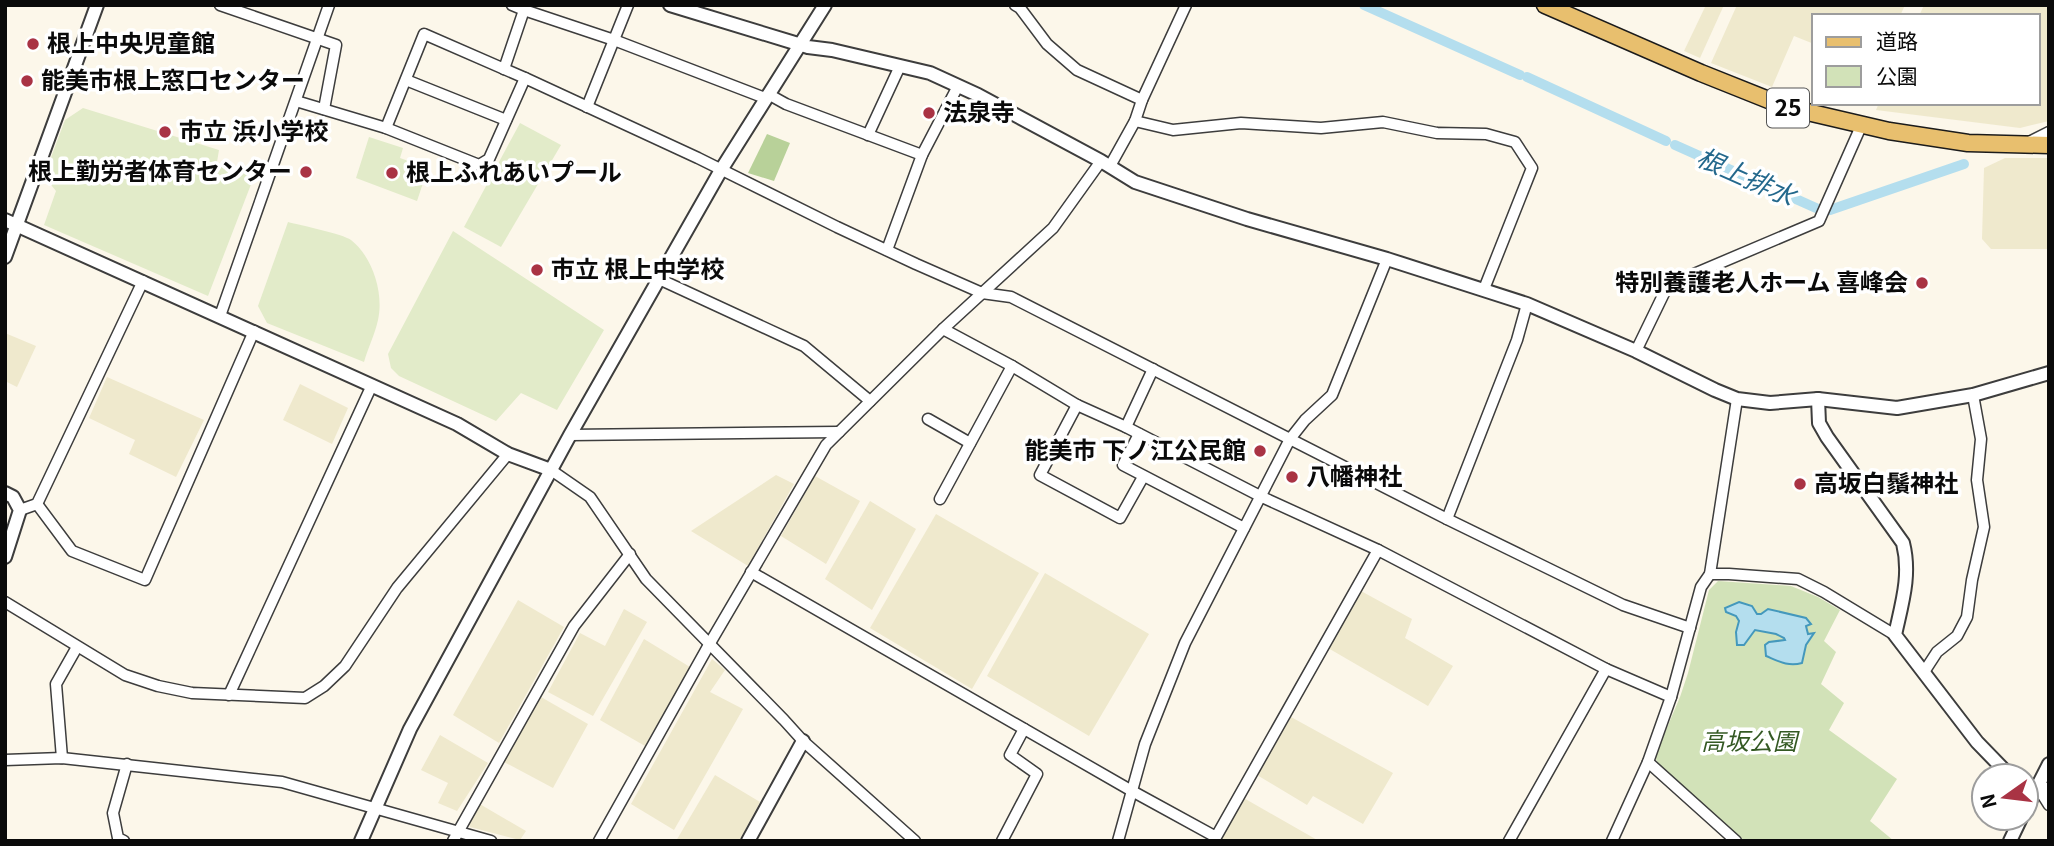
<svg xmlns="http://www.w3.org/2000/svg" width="2054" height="846" viewBox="0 0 2054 846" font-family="Georgia,'Noto Sans JP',serif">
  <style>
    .farmland { fill: #efe9cd }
    .green { fill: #d2e2b8 }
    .forest { fill: #b8d199 }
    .pitch { fill: #e2ebc9 }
    .water { fill: #b4deee; stroke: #4498bc; stroke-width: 2 }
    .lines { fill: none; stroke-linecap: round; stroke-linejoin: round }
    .canal { stroke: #b4deee; stroke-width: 10 }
    .minor-casing { stroke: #3d3d3d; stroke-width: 13 }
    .tertiary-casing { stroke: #3d3d3d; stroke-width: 16 }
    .primary-casing { stroke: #1b1b1b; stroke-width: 19 }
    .minor { stroke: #fff; stroke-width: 10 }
    .tertiary { stroke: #fff; stroke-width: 12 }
    .primary { stroke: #e8bf6e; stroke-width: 16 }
    .poi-dot { fill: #a93344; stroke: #fff; stroke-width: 2.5 }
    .labels { text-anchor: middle; stroke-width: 7; stroke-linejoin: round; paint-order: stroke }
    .shield { fill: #fff; stroke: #545454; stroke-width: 2 }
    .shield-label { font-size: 23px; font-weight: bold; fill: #0a0a0a }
    .poi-label { font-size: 24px; font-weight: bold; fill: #0a0a0a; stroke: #fff; text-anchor: start }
    .park-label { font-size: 24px; font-style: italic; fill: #345923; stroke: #fff }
    .water-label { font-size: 26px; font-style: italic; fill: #23688c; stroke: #fff }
  </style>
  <rect width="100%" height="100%" fill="#fcf7ea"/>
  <g class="farmland">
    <polygon points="1706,5 1724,5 1700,58 1684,51"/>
    <polygon points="1737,5 1905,5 1900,16 1814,16 1814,44 1794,36 1772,87 1711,63"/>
    <polygon points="1924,5 2049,5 2049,121 2020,128 1876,110 1879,103 2038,103 2038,16 1919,16"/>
    <polygon points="2005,158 2049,158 2049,249 1991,249 1982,239 1984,168"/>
    <polygon points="5,333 36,346 17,387 5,381"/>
    <polygon points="107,377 204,420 176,477 129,454 135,440 89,418"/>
    <polygon points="300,384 348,408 332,444 283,420"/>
    <polygon points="776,475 794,484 748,566 691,531"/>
    <polygon points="815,476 860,501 826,564 781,536"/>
    <polygon points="870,501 916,529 872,610 825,579"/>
    <polygon points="936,514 1039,573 972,689 870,628"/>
    <polygon points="1045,573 1149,634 1089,736 987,676"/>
    <polygon points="1361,591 1412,619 1405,638 1453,666 1428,706 1328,648"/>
    <polygon points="518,600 564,627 499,743 453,715"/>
    <polygon points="624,609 647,622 593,716 548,692 580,633 605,646"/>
    <polygon points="644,639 690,667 645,746 600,720"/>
    <polygon points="712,659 725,670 710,692 743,709 674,830 631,804"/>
    <polygon points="541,697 588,724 553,788 504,762"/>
    <polygon points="1291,717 1393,773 1363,824 1313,796 1307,805 1257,775"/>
    <polygon points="440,735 488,763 457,811 438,803 448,783 421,770"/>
    <polygon points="715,775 760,802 739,841 676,841"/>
    <polygon points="1242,797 1319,841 1217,841"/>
    <polygon points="478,803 526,831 520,840 470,827 468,821"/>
  </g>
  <polygon class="green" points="1718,581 1791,586 1818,597 1840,610 1824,641 1836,652 1821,684 1844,703 1829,730 1897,779 1870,821 1894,841 1745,841 1689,798 1659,768 1655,756 1680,697 1688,673 1709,590"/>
  <polygon class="forest" points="767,134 790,143 774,181 748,173"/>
  <g class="pitch">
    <polygon points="83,108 219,150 217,162 255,174 208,296 44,225 56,191 44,176 65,120"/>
    <polygon points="520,123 561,145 501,247 464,227"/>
    <polygon points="369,137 403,148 400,158 428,168 417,201 356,178"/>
    <path d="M288,222C300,225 343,234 351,240C373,257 384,294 378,320C375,334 368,348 364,362L267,323L258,306Z"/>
    <polygon points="453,231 604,330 557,410 521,393 496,421 399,376 391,368 388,354"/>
  </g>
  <path class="water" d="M1739,602L1752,606L1757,614H1761L1768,609L1806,618L1811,624L1806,626L1808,634L1814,633L1806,645L1802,663C1788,667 1778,661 1766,656L1765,645L1769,642L1785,640L1784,638L1776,634L1755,630L1744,645H1737L1736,632L1739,621L1736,616L1726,612L1725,608Z"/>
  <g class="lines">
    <g class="canal">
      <polyline points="1364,5 1520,75"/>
      <polyline points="1527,77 1666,141"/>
      <polyline points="1675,145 1816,208"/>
      <polyline points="1830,210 1964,164"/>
    </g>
    <defs>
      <g id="minor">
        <polyline points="220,5 336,45 324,109"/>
        <polyline points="1015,5 1020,8 1047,44 1077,70 1142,100"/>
        <polyline points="524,10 614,40 765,98"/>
        <polyline points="504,69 524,10 512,5"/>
        <polyline points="406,80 506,120"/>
        <polyline points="768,94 786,104 922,155"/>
        <polyline points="296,101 386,128 479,165 489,159 525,78 698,158 837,227 916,264 982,293 1011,297 1447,519 1623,605 1690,628"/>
        <polyline points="587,107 628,5"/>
        <polyline points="1135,121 1173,130 1241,123 1321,128 1383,122 1437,133 1486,134 1515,142 1532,168 1484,289"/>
        <polyline points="386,128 424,34 525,78"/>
        <polyline points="868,135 900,66"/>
        <polyline points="2027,143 2049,132"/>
        <polyline points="1110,166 1135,121 1142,100 1186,5"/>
        <polyline points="887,250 922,155 958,86"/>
        <polyline points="659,279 804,346 870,401"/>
        <polyline points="220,316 329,5"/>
        <polyline points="943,329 1012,366 1077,405 1126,427 1262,497 1378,550 1606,669 1671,697"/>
        <polyline points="1636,351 1668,285 1819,221 1862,124"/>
        <polyline points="1077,405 1040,475 1120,518 1143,477"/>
        <polyline points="928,419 970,443"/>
        <polyline points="1126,427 1153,369"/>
        <polyline points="1139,434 1123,465 1244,528"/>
        <polyline points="570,435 839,432"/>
        <polyline points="551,470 590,497 646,579 784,720 803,741 915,841"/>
        <polyline points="940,499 1012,366"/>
        <polyline points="37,504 72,551 145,580 254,331"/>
        <polyline points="20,510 37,504 143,281"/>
        <polyline points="1447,519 1517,340 1527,304"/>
        <polyline points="751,572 1132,791 1216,837 1378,550"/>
        <polyline points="1710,574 1729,574 1798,579 1824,592 1895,635"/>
        <polyline points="5,602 125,675 158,686 192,693 305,698 324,686 345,666 397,588 508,454"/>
        <polyline points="1924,672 1937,652 1957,636 1967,617 1972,580 1984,527 1977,480 1981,439 1973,395"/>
        <polyline points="229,695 372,385"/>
        <polyline points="62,758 56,684 77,647"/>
        <polyline points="5,760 62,758 282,782 491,841"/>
        <polyline points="1648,762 1736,841"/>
        <polyline points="2037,786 2049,805"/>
        <polyline points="124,841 118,838 113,813 127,764"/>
        <polyline points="453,841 574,626 630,554"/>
        <polyline points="599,841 710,643 826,445 943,329 1053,228 1101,161"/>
        <polyline points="1002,841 1037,774 1010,755 1024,729"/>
        <polyline points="1118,841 1145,744 1185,643 1290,439 1305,420 1332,395 1387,259"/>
        <polyline points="1509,841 1606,669"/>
        <polyline points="1612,841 1648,762 1671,697 1701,587 1710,574 1737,399"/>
      </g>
      <g id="tertiary">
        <polyline points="670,5 808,47 832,50 930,73 978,95 1101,161 1135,182 1247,219 1387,259 1527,304 1636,351 1715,390 1737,399 1770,403 1818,399 1897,408 1973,395 2049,373"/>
        <polyline points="5,220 457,424 508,454 551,470"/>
        <polyline points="5,257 97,5"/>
        <path d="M1818,399L1819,423L1827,437L1903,543C1911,575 1902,603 1895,635L1977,742L2010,776"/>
        <polyline points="5,493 13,497 20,510 5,557"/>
        <polyline points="2026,786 2037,786 2049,790"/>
        <polyline points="2026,809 2049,764"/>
        <polyline points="361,841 410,729 570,435 721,170 825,5"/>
        <polyline points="748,841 803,741"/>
        <polyline points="2010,841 2021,818"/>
      </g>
      <polyline id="primary" points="1545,5 1701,73 1786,107 1889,131 1968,143 2049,145"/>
    </defs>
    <use href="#minor" class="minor-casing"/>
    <use href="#tertiary" class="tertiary-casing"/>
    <use href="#primary" class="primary-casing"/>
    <use href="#minor" class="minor"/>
    <use href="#tertiary" class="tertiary"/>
    <use href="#primary" class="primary"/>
  </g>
  <g class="poi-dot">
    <circle cx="33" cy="44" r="7"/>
    <circle cx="27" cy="81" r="7"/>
    <circle cx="929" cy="113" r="7"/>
    <circle cx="165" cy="132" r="7"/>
    <circle cx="306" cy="172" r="7"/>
    <circle cx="392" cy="173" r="7"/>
    <circle cx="537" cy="270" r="7"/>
    <circle cx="1922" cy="283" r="7"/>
    <circle cx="1260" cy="451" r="7"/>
    <circle cx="1292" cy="477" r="7"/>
    <circle cx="1800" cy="484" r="7"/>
  </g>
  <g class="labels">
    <rect class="shield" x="1767" y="88.5" width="42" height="39" rx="5"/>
    <g class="shield-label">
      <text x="1788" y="116">25</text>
    </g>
    <g class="poi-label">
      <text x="47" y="52">根上中央児童館</text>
      <text x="41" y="89">能美市根上窓口センター</text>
      <text x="943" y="121">法泉寺</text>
      <text x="179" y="140">市立 浜小学校</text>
      <text x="292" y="180" text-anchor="end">根上勤労者体育センター</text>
      <text x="406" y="181">根上ふれあいプール</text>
      <text x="551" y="278">市立 根上中学校</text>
      <text x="1908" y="291" text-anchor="end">特別養護老人ホーム 喜峰会</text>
      <text x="1246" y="459" text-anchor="end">能美市 下ノ江公民館</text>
      <text x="1306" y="485">八幡神社</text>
      <text x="1814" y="492">高坂白鬚神社</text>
    </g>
    <g class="park-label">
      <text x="1749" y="750">高坂公園</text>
    </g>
    <g class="water-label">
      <text transform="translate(1746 177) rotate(24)" y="9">根上排水</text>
    </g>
  </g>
  <rect width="2054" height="846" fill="none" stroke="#0a0a0a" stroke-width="14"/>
  <rect x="1812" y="14" width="228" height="91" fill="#ffffff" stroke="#9d9d9d" stroke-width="2"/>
  <rect x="1826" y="37" width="35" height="10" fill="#e8bf6e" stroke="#9d9d9d" stroke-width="2"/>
  <text x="1876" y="49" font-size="21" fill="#0a0a0a">道路</text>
  <rect x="1826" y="66" width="35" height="21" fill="#d2e2b8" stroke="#9d9d9d" stroke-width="2"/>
  <text x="1876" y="84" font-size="21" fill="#0a0a0a">公園</text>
  <g transform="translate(2005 797) rotate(256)"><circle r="33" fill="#ffffff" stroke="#9d9d9d" stroke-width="2"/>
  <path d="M0-5L12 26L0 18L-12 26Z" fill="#a93344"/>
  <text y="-10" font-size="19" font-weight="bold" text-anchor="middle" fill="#0a0a0a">N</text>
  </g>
</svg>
